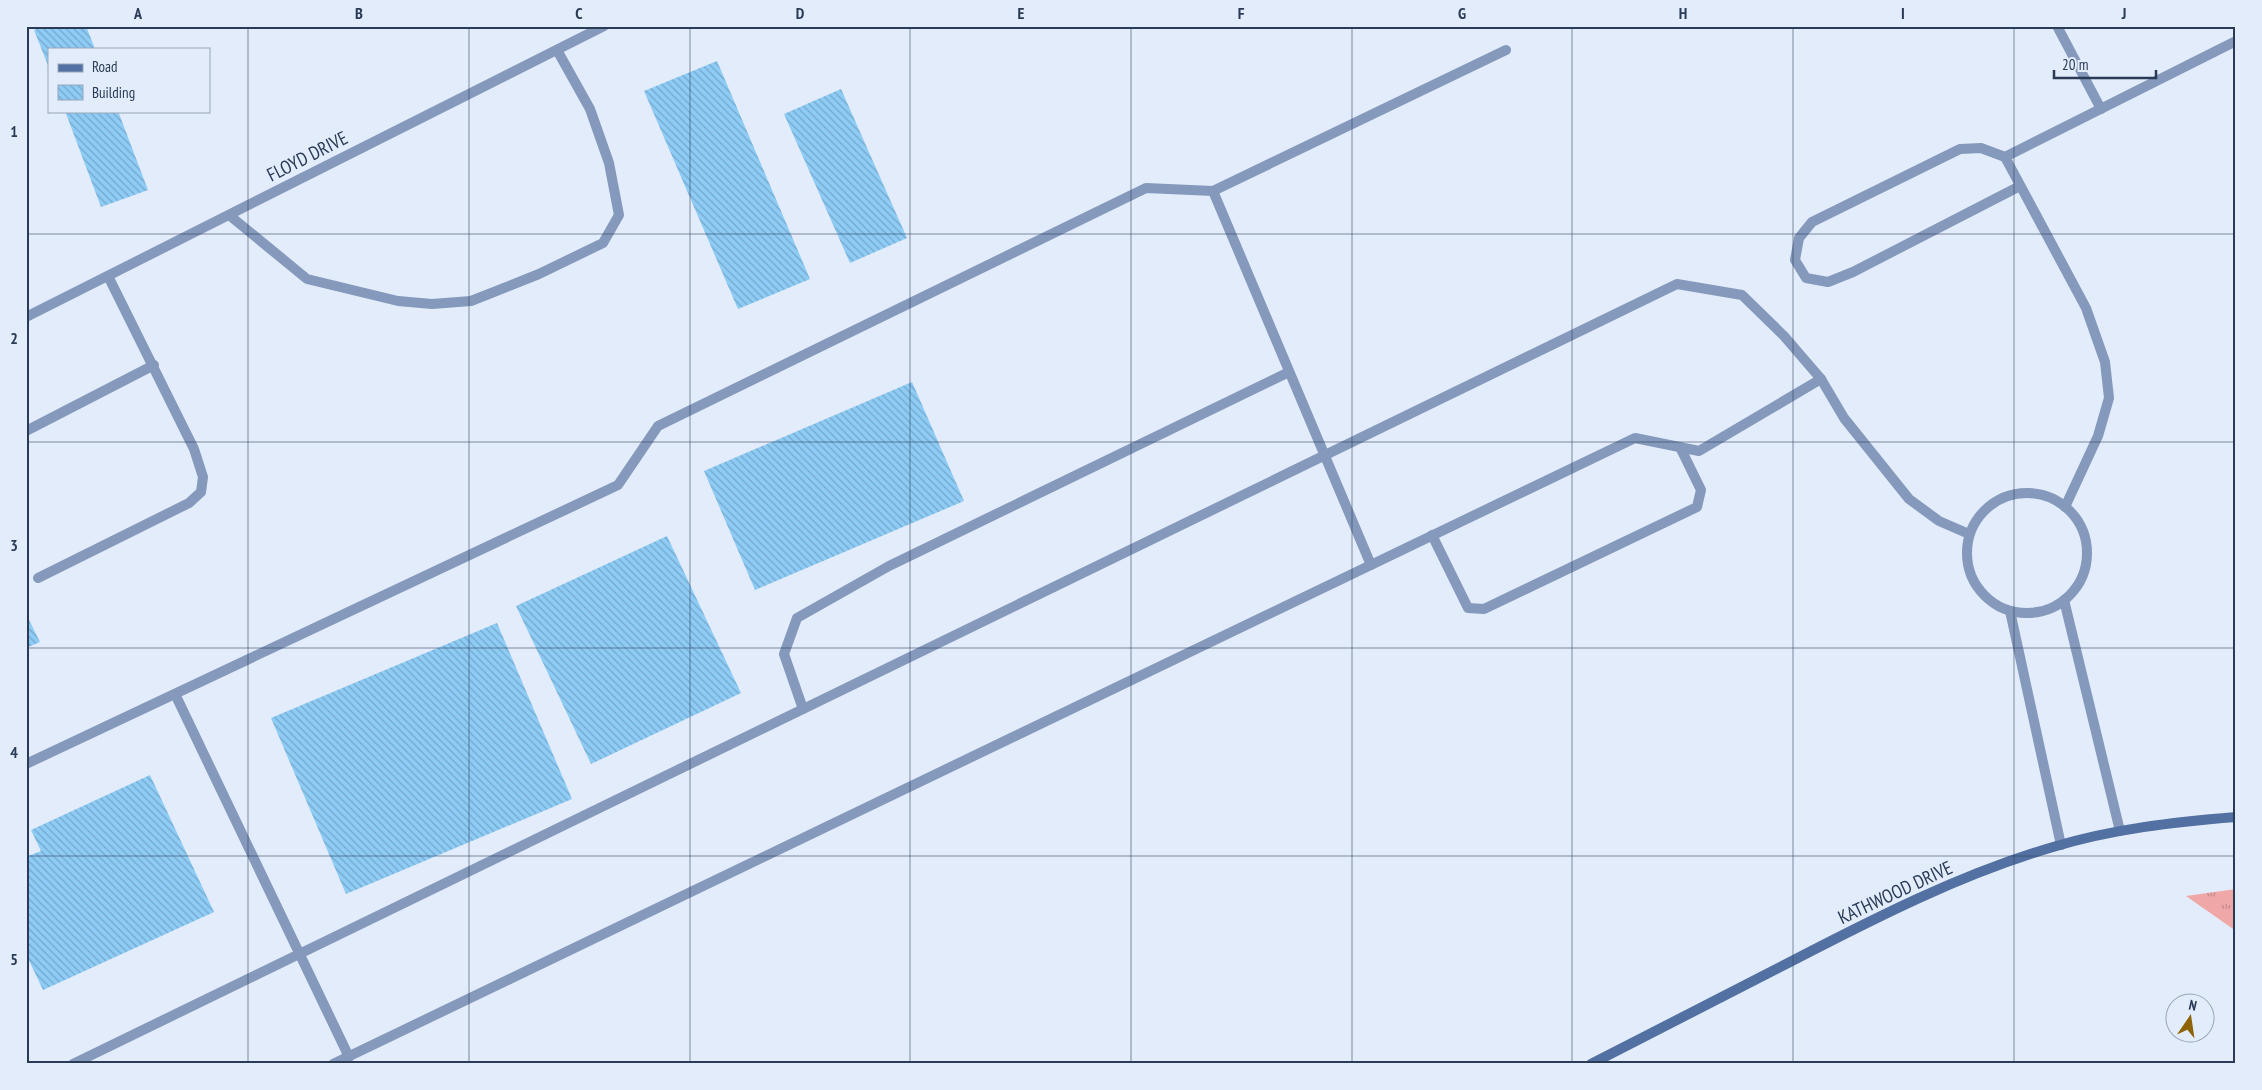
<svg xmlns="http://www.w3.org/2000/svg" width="2262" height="1090" viewBox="0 0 2262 1090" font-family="'PT Sans Narrow',sans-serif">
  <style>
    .grass { fill: url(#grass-tufts) }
    .building { fill: url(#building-back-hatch) }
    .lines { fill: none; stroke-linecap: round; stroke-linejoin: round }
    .lane { stroke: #8499bb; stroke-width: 10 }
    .street { stroke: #8499bb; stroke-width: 10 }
    .secondary { stroke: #5271a2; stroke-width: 10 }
    .grid { fill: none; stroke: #2a3b57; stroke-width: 1; stroke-opacity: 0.55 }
    .labels { text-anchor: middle; stroke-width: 4.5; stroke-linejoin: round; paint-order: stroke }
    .street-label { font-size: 19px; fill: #2a3b57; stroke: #e2ecfa }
    .neatline { fill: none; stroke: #2a3b57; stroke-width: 2 }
    .grid-label { font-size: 16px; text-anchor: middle; font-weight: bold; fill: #2a3b57 }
  </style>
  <defs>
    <pattern id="grass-tufts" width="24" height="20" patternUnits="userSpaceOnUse" patternTransform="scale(1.25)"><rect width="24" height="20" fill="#f0a7a7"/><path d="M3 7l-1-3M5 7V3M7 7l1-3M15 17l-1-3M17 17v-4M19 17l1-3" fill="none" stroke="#c3898b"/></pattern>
    <pattern id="building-back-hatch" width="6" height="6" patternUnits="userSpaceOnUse" patternTransform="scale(1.25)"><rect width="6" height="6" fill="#8eccf6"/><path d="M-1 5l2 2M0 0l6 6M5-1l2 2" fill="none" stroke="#74a7ca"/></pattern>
  </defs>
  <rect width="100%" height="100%" fill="#e2ecfa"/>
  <polygon class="grass" points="2236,889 2236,931 2186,896"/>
  <g class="building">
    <polygon points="45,26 86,26 95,49 49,49 49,68 34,30"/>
    <polygon points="717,61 810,279 738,309 644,91"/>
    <polygon points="841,89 907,238 850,263 784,114"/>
    <polygon points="65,111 118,111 148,190 101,207"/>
    <polygon points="912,382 964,501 755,590 704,471"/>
    <polygon points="667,536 741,693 591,764 516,606"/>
    <polygon points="26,614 40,642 26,648"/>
    <polygon points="497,623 572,799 346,894 271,718"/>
    <polygon points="150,775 214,912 43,990 26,954 26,857 41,851 31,830"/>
  </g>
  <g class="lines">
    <g class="lane">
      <polyline points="2057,26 2101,109"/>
      <polyline points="2005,157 1981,148 1960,149 1812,222 1799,238 1795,260 1806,278 1828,282 1853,272 2020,186"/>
      <polyline points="1213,191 1371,565"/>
      <polyline points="229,215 307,279 398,301 432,304 471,301 539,274 603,243 619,215 609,163 590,109 557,50"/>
      <polyline points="26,431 154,365"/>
      <circle cx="2027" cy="553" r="60"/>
      <polyline points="2065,507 2098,436 2109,398 2105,362 2086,308 2005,157 2236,41"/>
      <polyline points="1432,535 1468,608 1484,609 1697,507 1701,490 1680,447"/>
      <polyline points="38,578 189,503 201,492 203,477 194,449 108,276"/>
      <polyline points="2064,600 2120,831"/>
      <polyline points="2010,611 2061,845"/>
      <polyline points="175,694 349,1057"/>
      <polyline points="803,709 784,654 797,618 889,566 1289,372"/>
      <polyline points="26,764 618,485 658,426 1146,188 1213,191 1506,50"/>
      <polyline points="73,1064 1677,284 1742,295 1784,336 1821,379 1844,418 1909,499 1939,521 1969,534"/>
      <polyline points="333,1064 1635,438 1699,451 1821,379"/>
    </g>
    <polyline class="street" points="26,317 604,26"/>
    <path class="secondary" d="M1591,1064C1657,1030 1723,996 1790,962C1875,918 1961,874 2053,847C2112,829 2174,822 2236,817"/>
  </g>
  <path class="grid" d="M248,26V1064M469,26V1064M690,26V1064M910,26V1064M1131,26V1064M1352,26V1064M1572,26V1064M1793,26V1064M2014,26V1064M26,234H2236M26,442H2236M26,648H2236M26,856H2236"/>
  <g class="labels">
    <g class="street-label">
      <text transform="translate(307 156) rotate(-27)" y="7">FLOYD DRIVE</text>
      <text transform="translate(1895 892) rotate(-25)" y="7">KATHWOOD DRIVE</text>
    </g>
  </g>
  <rect width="2262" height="1090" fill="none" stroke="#e2ecfa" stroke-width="55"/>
  <rect x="48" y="48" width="162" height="65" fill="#e2ecfa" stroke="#98a5b9"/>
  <rect x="58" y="64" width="25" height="8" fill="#5271a2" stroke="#98a5b9"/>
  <text x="92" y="72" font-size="15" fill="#2a3b57">Road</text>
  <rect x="58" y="85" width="25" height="15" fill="url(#building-back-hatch)" stroke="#98a5b9"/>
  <text x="92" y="98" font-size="15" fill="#2a3b57">Building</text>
  <g transform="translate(2190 1018) rotate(13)"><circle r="24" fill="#e2ecfa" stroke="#98a5b9"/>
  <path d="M0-4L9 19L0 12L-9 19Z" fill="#8d6306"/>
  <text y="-8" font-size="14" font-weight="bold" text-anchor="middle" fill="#2a3b57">N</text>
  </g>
  <path d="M2054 70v8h102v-8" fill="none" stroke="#2a3b57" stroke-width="2.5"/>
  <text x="2062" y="70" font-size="15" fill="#2a3b57" stroke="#e2ecfa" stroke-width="4" paint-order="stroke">20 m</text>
  <rect x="28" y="28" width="2206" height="1034" class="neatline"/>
  <g class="grid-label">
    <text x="138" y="19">A</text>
    <text x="359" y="19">B</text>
    <text x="579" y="19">C</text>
    <text x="800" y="19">D</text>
    <text x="1021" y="19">E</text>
    <text x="1241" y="19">F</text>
    <text x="1462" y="19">G</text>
    <text x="1683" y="19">H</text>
    <text x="1903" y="19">I</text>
    <text x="2124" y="19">J</text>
    <text x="14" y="137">1</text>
    <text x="14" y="344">2</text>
    <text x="14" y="551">3</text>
    <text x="14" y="758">4</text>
    <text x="14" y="965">5</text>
  </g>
</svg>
